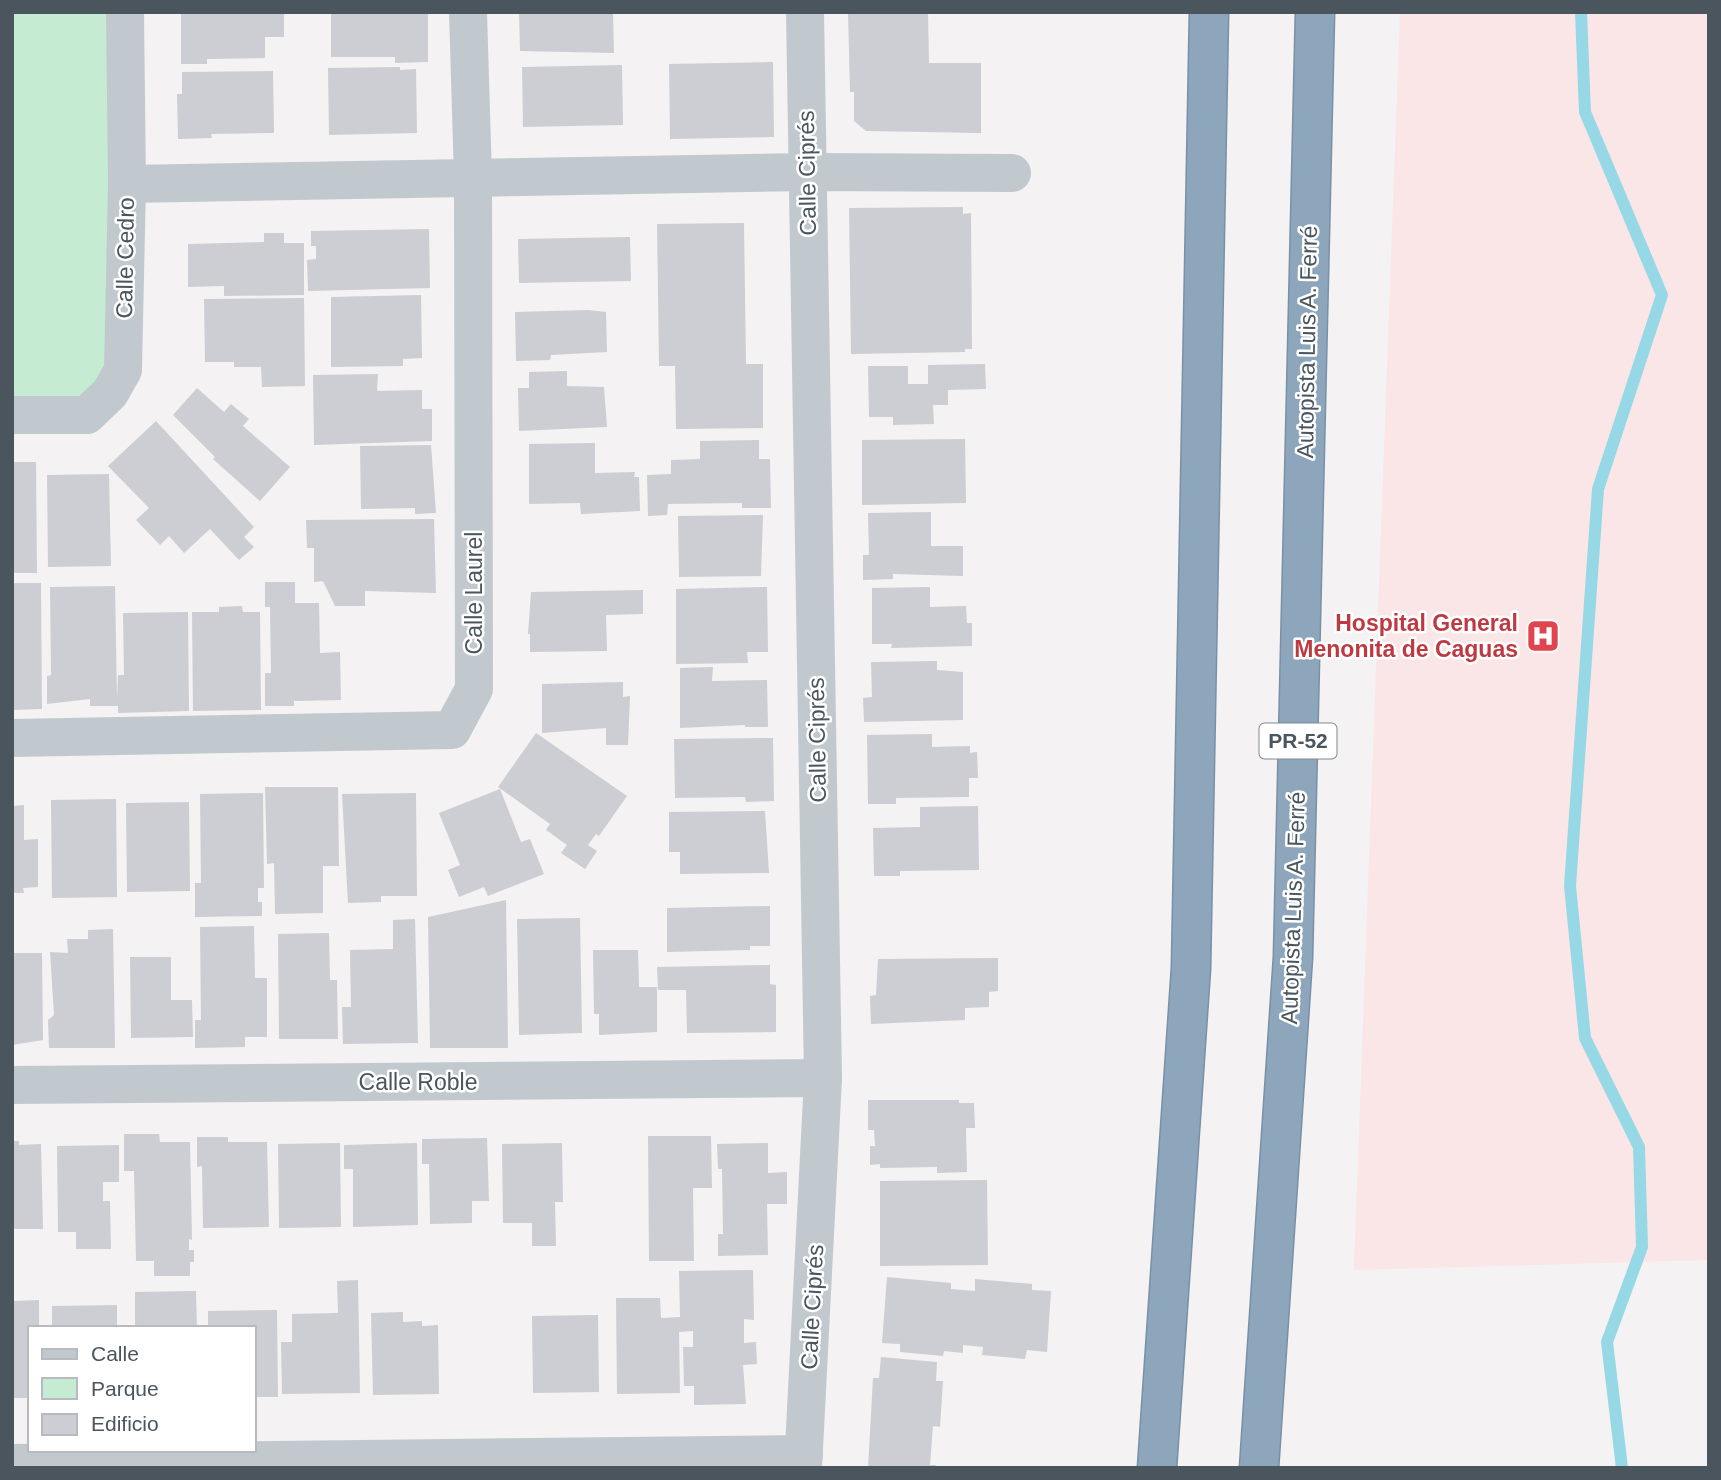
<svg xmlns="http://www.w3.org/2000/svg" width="1721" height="1480" viewBox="0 0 1721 1480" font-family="Helvetica,sans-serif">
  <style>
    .medical { fill: #fae6e6 }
    .green { fill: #c5ecd3 }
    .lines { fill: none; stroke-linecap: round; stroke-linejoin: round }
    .stream { stroke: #96d8e6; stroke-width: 12 }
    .building { fill: #ccced3 }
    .highway-casing { stroke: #7991a7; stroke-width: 41 }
    .street { stroke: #c1c9cf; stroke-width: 38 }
    .highway { stroke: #8ea6bb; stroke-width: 38 }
    .labels { text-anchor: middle; stroke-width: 5; stroke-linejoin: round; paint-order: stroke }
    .shield { fill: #fff; stroke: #81888e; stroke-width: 2 }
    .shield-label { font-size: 21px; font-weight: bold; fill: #4b555e }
    .street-label { font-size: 23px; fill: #4b555e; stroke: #fff }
    .health-label { font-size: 23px; font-weight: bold; fill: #be3a42; stroke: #fff; text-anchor: end }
  </style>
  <rect width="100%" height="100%" fill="#f4f2f2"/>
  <polygon class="medical" points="1400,12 1709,12 1709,1260 1354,1270"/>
  <polygon class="green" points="12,12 109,12 116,360 79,401 12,401"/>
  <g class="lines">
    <polyline class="stream" points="1581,12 1585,112 1662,295 1598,489 1570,886 1585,1038 1639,1147 1642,1247 1607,1342 1622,1468"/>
  </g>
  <g class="building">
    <polygon points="181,12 284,12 284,37 265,37 265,58 207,59 207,64 181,64"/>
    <polygon points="331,12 428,12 428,62 395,63 395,57 331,57"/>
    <polygon points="519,12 613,12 614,53 520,51"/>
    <polygon points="848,12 928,12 929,63 981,63 981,133 866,131 854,121 854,92 850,92"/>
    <polygon points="773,62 774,137 670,139 669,64"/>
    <polygon points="622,65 623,125 523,127 522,67"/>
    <polygon points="400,67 400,70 416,69 417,133 329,135 328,68"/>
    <polygon points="273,71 274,133 211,134 212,138 178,139 177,94 182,94 182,72"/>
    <polygon points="963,207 963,214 971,213 972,349 965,349 965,352 851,354 849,208"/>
    <polygon points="744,223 746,364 763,364 763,428 676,429 675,366 659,366 657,224"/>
    <polygon points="429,229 430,288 308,291 307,260 316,259 316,246 311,246 311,231"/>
    <polygon points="264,233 284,233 284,243 304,243 304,295 224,296 224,286 188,287 188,244 264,242"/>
    <polygon points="630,237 631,281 519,283 518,239"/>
    <polygon points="421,295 422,358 403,359 403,366 331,367 331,297"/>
    <polygon points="304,298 305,386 262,387 261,367 234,367 234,362 205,362 204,299"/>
    <polygon points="588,310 606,312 607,352 551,355 550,360 516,361 515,312"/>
    <polygon points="985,364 986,389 948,390 948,405 933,405 934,424 893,425 893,417 869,417 868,366 908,366 908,384 928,384 928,365"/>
    <polygon points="567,371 567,386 604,387 607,427 519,431 518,388 529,388 529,372"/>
    <polygon points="378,374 377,391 422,390 422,409 432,409 432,441 314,445 313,375"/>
    <polygon points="197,388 224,412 231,404 249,419 243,426 290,467 260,501 213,459 215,457 173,415"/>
    <polygon points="156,421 254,527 244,537 254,547 239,560 210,529 184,553 169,536 160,545 136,520 149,508 108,466"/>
    <polygon points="965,439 966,503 862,505 862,440"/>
    <polygon points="759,440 759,459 770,459 771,508 742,508 742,503 668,504 667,515 648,516 647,475 671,474 671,460 700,459 700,441"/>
    <polygon points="595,443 595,473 635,472 634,477 639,477 640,511 581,514 580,503 529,504 529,444"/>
    <polygon points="431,445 436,513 415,514 415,508 361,509 360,446"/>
    <polygon points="12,462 36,462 37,573 12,573"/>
    <polygon points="109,474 111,566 48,567 47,475"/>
    <polygon points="931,512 931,546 963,546 963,576 893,574 893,579 863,580 863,555 869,555 868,513"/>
    <polygon points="763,515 761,576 679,577 678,516"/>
    <polygon points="434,519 436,593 365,591 365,606 335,606 323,581 314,582 314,548 307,548 306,520"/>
    <polygon points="265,582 295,582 295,603 319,603 320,653 340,652 341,700 294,701 294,706 265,706 265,673 271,673 270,607 265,607"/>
    <polygon points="12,583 41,583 42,709 12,710"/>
    <polygon points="115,586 117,700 118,675 124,675 123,613 188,612 189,711 118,713 118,706 90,706 90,699 47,704 47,676 51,675 50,587"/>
    <polygon points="767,587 768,652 747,652 748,663 676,664 676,589"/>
    <polygon points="930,587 930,607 966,606 967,623 972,623 972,646 891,648 892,644 872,644 872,588"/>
    <polygon points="643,590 643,614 606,615 607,651 530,652 530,634 528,634 531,592"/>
    <polygon points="242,606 243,612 260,612 261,710 193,711 192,612 219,612 219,607"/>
    <polygon points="937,661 937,670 963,672 963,720 864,722 863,698 872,697 871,662"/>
    <polygon points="713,667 712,681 767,680 768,727 745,727 745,725 680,728 680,668"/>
    <polygon points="623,682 623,697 630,696 628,745 606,745 606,728 542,733 542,684"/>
    <polygon points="536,733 627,796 599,836 596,834 588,845 597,851 585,869 561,853 567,845 546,830 550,824 498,787"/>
    <polygon points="932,734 932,747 970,746 970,753 977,752 978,778 969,778 969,797 896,798 896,804 868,804 867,735"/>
    <polygon points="773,738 774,801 746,802 745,797 675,798 674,739"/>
    <polygon points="265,787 338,787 339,866 323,866 323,913 275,914 274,863 267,864"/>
    <polygon points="500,789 521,842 530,839 544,874 488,896 484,887 459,897 448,870 460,865 439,813"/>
    <polygon points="263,793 264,888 258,888 258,902 262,902 262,916 195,917 195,883 201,883 200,794"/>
    <polygon points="416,793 417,896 381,896 381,902 348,903 342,794"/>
    <polygon points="116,799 117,897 52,898 51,800"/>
    <polygon points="189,802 190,891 127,892 126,803"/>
    <polygon points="24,805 24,840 38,839 38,887 23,888 24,893 12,893 12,806"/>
    <polygon points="978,806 979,870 900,871 900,876 874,876 873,828 920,827 920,807"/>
    <polygon points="765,811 769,873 680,874 680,852 669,852 669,812"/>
    <polygon points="506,900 508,1048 430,1048 428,917"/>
    <polygon points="770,906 770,946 750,946 750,950 667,952 667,908"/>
    <polygon points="580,918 582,1033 519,1035 517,919"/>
    <polygon points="415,919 418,1043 343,1044 342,1007 351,1007 350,950 393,949 393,920"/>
    <polygon points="254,926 255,978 267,978 267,1037 245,1037 245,1047 195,1048 195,1020 201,1020 200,927"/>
    <polygon points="113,929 115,1048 49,1048 48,1020 54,1015 50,952 68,953 67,939 88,939 88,930"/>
    <polygon points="329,933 330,980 337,980 338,1039 279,1039 278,934"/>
    <polygon points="593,950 638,950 639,987 657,987 657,1032 599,1035 599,1014 594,1014"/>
    <polygon points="12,953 42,953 43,1040 12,1045"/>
    <polygon points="130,957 171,957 171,1000 192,1000 193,1037 131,1038"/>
    <polygon points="998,958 998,991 989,992 989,1007 965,1008 965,1020 871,1024 870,996 876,995 878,959"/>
    <polygon points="770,965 770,984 776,985 776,1032 687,1033 686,990 658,990 657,967"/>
    <polygon points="868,1100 959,1100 959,1103 974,1103 975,1128 966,1128 967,1172 937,1173 937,1167 880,1168 880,1164 870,1165 870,1146 875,1146 874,1130 868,1130"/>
    <polygon points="124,1134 159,1134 160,1142 190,1142 192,1240 189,1239 189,1250 194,1250 194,1262 190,1262 190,1276 154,1276 154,1261 136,1261 134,1171 124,1171"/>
    <polygon points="648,1136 711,1136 712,1188 693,1188 694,1261 649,1261"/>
    <polygon points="197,1137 228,1137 228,1142 267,1142 269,1227 203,1228 202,1166 197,1167"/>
    <polygon points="487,1138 489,1201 472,1201 472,1223 430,1224 429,1164 422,1164 422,1139"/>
    <polygon points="12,1141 19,1141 19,1145 41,1144 43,1229 12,1229"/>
    <polygon points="340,1143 341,1227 279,1228 278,1144"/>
    <polygon points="417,1143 418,1225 353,1227 353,1169 344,1169 344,1145"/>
    <polygon points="562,1143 563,1202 555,1202 556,1246 532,1246 532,1223 503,1223 502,1144"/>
    <polygon points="768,1143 768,1173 787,1172 787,1204 767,1204 768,1255 718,1256 718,1234 723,1234 722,1169 718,1169 717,1144"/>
    <polygon points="119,1145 119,1182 103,1182 103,1201 110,1201 111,1249 76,1249 76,1232 58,1232 57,1146"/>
    <polygon points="987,1180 988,1265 880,1266 880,1181"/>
    <polygon points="753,1270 754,1320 744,1319 744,1343 756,1342 757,1364 743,1365 746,1404 694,1405 694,1386 684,1386 683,1347 693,1347 693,1331 679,1332 680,1393 617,1394 616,1298 660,1298 661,1318 680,1317 679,1271"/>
    <polygon points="887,1277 951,1283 951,1289 975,1291 975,1279 1032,1284 1032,1290 1051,1291 1047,1352 1027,1350 1025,1359 982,1355 983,1347 963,1345 963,1353 944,1351 943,1356 900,1352 900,1344 882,1343"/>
    <polygon points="358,1280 360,1393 282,1394 281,1342 292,1342 292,1314 338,1313 337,1281"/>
    <polygon points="196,1291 197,1328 135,1328 135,1292"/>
    <polygon points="39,1300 39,1328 30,1328 30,1398 12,1398 12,1301"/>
    <polygon points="117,1305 117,1328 52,1328 52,1306"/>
    <polygon points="277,1310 278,1397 254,1397 254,1328 208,1328 208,1311"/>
    <polygon points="403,1312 403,1322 422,1321 422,1326 438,1325 439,1394 373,1395 371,1313"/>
    <polygon points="598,1315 599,1392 533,1393 532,1316"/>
    <polygon points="881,1357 937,1362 936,1381 943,1381 940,1427 933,1426 930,1465 936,1465 935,1468 868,1468 873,1378 879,1378"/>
  </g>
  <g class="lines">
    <defs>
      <g id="highway">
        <polyline points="1157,1468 1191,968 1209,12"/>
        <polyline points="1259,1468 1293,957 1315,12"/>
      </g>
    </defs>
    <use href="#highway" class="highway-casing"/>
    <g class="street">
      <polyline points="127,184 807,172 1012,173"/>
      <polyline points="12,415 87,415 110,393 123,370 127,184 125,12"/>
      <polyline points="12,738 452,730 474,689 473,178 468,12"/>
      <polyline points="12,1085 823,1078"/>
      <polyline points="12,1463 804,1454"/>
      <polyline points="803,1468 823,1078 805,12"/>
    </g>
    <use href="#highway" class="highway"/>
  </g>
  <defs>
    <symbol id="hospital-square" viewBox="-11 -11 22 22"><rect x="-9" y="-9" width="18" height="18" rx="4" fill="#e0444e" stroke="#fff"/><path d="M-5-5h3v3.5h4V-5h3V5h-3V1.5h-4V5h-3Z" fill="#fff"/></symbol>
  </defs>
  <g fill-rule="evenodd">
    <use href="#hospital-square" x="1524" y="617" width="38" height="38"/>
  </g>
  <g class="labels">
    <rect class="shield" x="1259.5" y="723.5" width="77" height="35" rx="5"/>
    <g class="shield-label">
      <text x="1298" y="748">PR-52</text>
    </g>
    <g class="street-label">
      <text transform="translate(807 173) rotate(-91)" y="8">Calle Ciprés</text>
      <text transform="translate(125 258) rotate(-89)" y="8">Calle Cedro</text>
      <text transform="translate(1307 342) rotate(-89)" y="8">Autopista Luis A. Ferré</text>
      <text transform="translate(474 593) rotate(-90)" y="8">Calle Laurel</text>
      <text transform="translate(817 740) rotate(-91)" y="8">Calle Ciprés</text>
      <text transform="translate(1293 908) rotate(-88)" y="8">Autopista Luis A. Ferré</text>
      <text x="418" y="1090">Calle Roble</text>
      <text transform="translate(812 1307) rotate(-87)" y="8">Calle Ciprés</text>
    </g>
    <g class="health-label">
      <text x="1518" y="631">Hospital General<tspan x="1518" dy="26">Menonita de Caguas</tspan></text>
    </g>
  </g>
  <rect width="1721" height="1480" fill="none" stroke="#4b555e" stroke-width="28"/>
  <rect x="28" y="1326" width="228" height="126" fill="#ffffff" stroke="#b7bbbf" stroke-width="2"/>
  <rect x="42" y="1349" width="35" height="10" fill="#c1c9cf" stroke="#b7bbbf" stroke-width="2"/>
  <text x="91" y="1361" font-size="21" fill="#4b555e">Calle</text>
  <rect x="42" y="1378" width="35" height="21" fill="#c5ecd3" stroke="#b7bbbf" stroke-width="2"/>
  <text x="91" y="1396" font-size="21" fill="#4b555e">Parque</text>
  <rect x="42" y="1414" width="35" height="21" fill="#ccced3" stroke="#b7bbbf" stroke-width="2"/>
  <text x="91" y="1431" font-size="21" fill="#4b555e">Edificio</text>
</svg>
